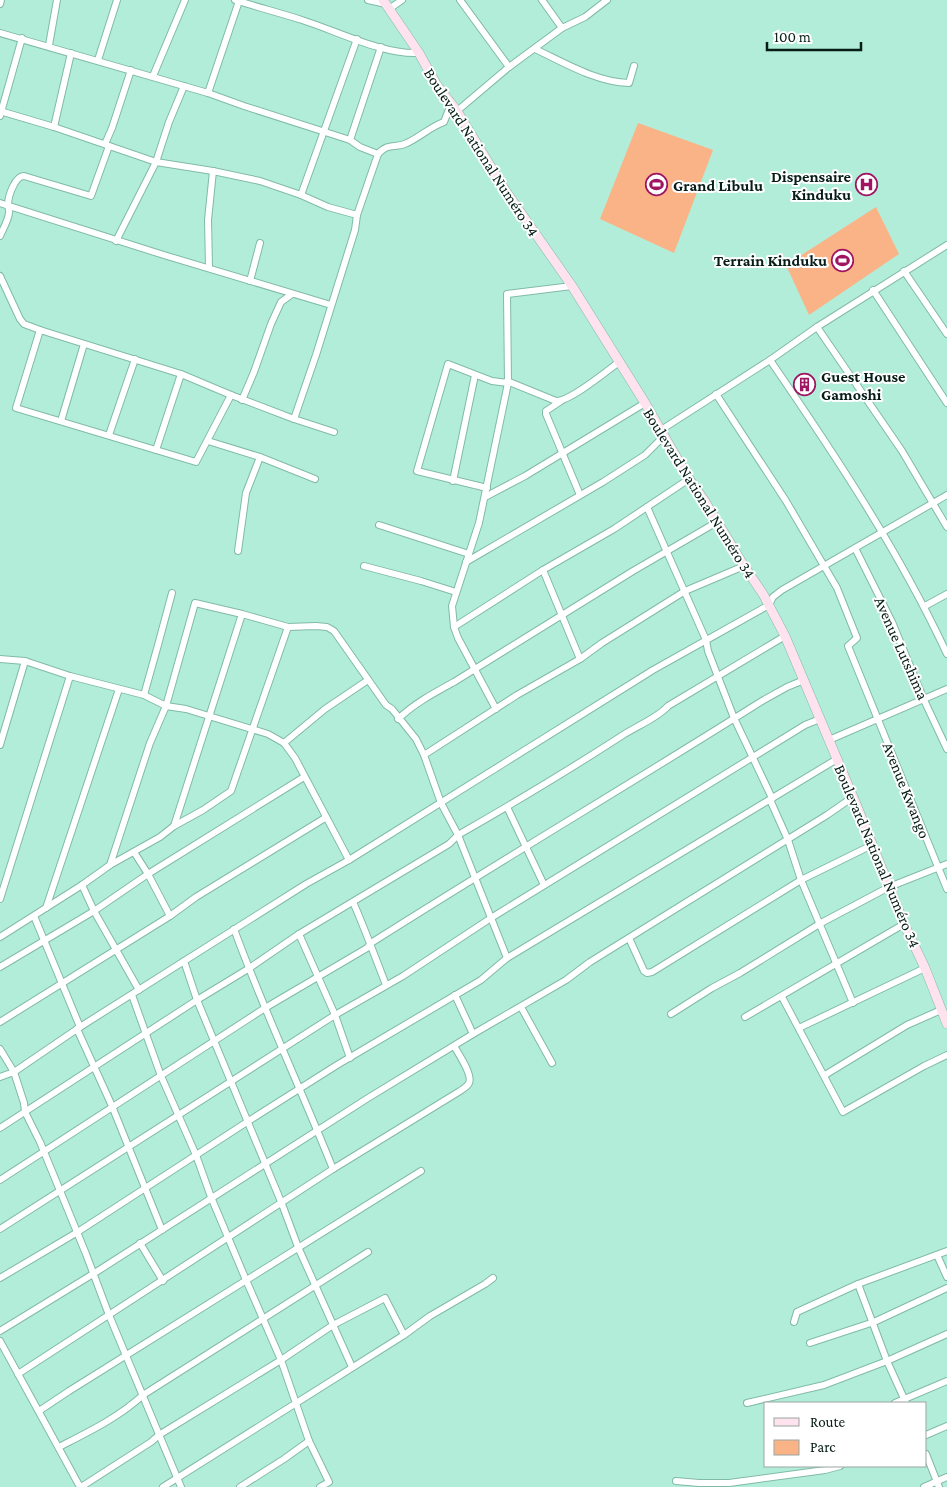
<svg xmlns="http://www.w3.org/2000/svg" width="947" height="1487" viewBox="0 0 947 1487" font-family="'Crimson Pro',serif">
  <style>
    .green { fill: #fab386 }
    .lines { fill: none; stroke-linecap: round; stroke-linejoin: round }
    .minor-casing { stroke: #81baa9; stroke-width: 8 }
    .secondary-casing { stroke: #81baa9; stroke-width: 10 }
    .minor { stroke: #fff; stroke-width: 6 }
    .secondary { stroke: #fee2ee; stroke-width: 9 }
    .labels { text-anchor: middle; stroke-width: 4; stroke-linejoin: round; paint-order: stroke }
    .street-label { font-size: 16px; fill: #061d17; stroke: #fff }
    .poi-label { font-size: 16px; font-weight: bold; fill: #061d17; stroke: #fff; text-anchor: end }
  </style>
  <rect width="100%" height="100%" fill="#b2edda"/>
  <g class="green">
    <polygon points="638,123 713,150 674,253 600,219"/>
    <polygon points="876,207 899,254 809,315 786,265"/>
  </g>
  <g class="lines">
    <defs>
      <g id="minor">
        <path d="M235,0C257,7 280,13 302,20C337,31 383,55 419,53"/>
        <polyline points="368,0 386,4"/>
        <polyline points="460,0 509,67"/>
        <polyline points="542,0 562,28"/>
        <polyline points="0,4 1,0"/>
        <polyline points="389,9 402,0"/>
        <polyline points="0,33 208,93 244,106 350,140 360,147 378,154"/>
        <polyline points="49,45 57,0"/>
        <path d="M535,49C565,63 596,82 629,83L634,66"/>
        <polyline points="98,60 117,0"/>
        <polyline points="153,76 185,0"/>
        <polyline points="208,93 239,1"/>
        <polyline points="0,111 54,127 156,162 213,171 260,181 301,195 328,207 357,215"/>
        <polyline points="457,111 509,67 562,28 585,17 607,0"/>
        <polyline points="0,116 22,38"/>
        <polyline points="54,127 71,53"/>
        <polyline points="350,140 381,47"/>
        <polyline points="105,144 112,128 131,70"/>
        <polyline points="301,195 357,39"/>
        <polyline points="0,203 167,256 331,305"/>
        <path d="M0,236C3,229 8,221 9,213C10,210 8,208 8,205C8,196 15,176 24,176L91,196L109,146"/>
        <polyline points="116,241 156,162 169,122 184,86"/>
        <polyline points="209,267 208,220 213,171"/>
        <polyline points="904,271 947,334"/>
        <polyline points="0,276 20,319 24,324 40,330 181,374 231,395 294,419 334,432"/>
        <polyline points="250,281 260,243"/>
        <polyline points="873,290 947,403"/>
        <polyline points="817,327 902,451 947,527"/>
        <polyline points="40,330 16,408 196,462 231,395"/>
        <path d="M770,360C835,455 899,551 947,654"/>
        <path d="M507,381L556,401C569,402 607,371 619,362"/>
        <polyline points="716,394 786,501 837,588 857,638 848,646 947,889"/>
        <polyline points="242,400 254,372 271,324 281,302 292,294"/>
        <polyline points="561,401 546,411 546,414 580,495"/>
        <path d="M294,419L316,355L355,230L357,215L378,154C388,142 395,149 407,143C420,137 430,127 444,122L451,104"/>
        <polyline points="61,421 84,344"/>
        <polyline points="661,430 770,360 817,327 947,245"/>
        <polyline points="109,435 135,359"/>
        <polyline points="208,441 260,457 315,479"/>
        <polyline points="156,450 181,374"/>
        <polyline points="453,481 475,375"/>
        <polyline points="487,488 417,471 448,364 492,381 508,383"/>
        <polyline points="485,497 525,476 645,403"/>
        <polyline points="647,507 706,640 708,651 734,718 772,798 771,802 788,840 801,880 853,1003"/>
        <polyline points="379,525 469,554"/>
        <polyline points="855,548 892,622 924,700 947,749"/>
        <polyline points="238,551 246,493 260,457"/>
        <polyline points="466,562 603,482 645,455 664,436"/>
        <polyline points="364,566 421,581 456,592"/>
        <polyline points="543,570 580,659"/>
        <polyline points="925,606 947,594"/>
        <polyline points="454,627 543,570 614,529 689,479"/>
        <polyline points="0,659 25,661 70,676 144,695 166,706 186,709 268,734 284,743 295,758 349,860"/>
        <polyline points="144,695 158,645 172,593"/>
        <polyline points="496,709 458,638 454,627 452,606 479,523 508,383 507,294 572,286"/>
        <path d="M398,719C415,703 434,693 454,682L633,571L717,522"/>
        <polyline points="829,740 947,689"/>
        <polyline points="284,743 325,709 368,680"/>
        <polyline points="0,745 25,661"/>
        <polyline points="424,755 517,695 580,659 602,643 685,591 744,566"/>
        <polyline points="507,807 544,885"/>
        <polyline points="174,826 242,614"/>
        <polyline points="134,852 148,874 170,916"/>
        <polyline points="110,865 150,743 166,706 195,603 242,614 288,627 316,626 327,627 334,631 386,705 392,709 416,739 424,755 441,803 458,835 507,958"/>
        <polyline points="82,885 94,911 139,990"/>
        <polyline points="0,899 70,676"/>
        <path d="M353,902C365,929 375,957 386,985"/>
        <polyline points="46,908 119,689"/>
        <polyline points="34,916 80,1027"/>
        <path d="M234,929C264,1011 301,1089 333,1169"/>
        <polyline points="299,934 335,1015 350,1058"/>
        <polyline points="0,937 82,885 110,865 160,837 174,826 203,810 231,791 288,627"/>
        <polyline points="629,938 644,971 647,973 652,972 801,880 872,845"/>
        <polyline points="184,961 197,1000 282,1204 298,1247 352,1367"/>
        <polyline points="0,967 94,911 148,874 304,777"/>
        <polyline points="132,995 161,1076 196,1155 211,1197 246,1280 281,1360 309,1441 329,1482 320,1487"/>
        <polyline points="455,995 473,1034"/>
        <polyline points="782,997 843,1112 924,1066 947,1055"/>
        <polyline points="521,1007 552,1063"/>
        <polyline points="671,1014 712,988 740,973 821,923 889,887 947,864"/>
        <polyline points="745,1017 904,924"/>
        <polyline points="0,1022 170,916 196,897 325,818"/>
        <polyline points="799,1028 925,968"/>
        <polyline points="77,1029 112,1106 162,1230"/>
        <polyline points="0,1049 14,1072 24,1103 25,1112 40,1142 86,1254 109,1315 181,1487"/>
        <polyline points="825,1075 907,1025 941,1010"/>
        <polyline points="0,1077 14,1072 80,1027 306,884 349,860 653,670 769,605 773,597 782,590 947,495"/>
        <path d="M0,1128L197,1000L248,969L299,934L449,844L458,835C514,803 569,770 623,735C637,726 659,717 668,706L785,636"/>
        <path d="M0,1180L265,1008L367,948L371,943C500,861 632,783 762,701L787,687L804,680"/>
        <polyline points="0,1229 335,1015 403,976 491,918 805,725 820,719"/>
        <polyline points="140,1243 163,1281"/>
        <polyline points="937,1255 947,1277"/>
        <polyline points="0,1278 76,1233 247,1122 337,1065 481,980 507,958 837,759"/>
        <polyline points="858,1284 887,1361 906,1403"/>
        <polyline points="794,1322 797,1312 858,1284 947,1251"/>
        <polyline points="0,1331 93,1274 368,1098 473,1034 566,980 590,962 827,815 853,797"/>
        <polyline points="0,1341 80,1487"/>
        <polyline points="810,1343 874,1322 947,1288"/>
        <path d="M18,1374L333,1169L460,1091C463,1089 468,1086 469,1083C473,1075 458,1053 454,1046"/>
        <polyline points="747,1403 824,1385 887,1361 947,1334"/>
        <polyline points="895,1403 947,1381"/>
        <polyline points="39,1411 69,1391 421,1171"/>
        <polyline points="926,1435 947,1426"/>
        <path d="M59,1447C88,1432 118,1418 143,1395L368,1252"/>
        <polyline points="926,1454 939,1487"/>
        <polyline points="676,1481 699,1483 729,1483 825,1470 840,1466"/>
        <polyline points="81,1487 151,1442 159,1435 281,1360 333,1325 385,1298 404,1335"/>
        <polyline points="163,1487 404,1335 430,1316 485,1284 493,1278"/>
        <polyline points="240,1487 284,1459 309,1441"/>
        <polyline points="924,1487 947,1477"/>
      </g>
      <polyline id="secondary" points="383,0 419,53 436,84 457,111 505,190 572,286 645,403 689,479 704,500 744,566 763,594 785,636 856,804 904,924 925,968 947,1024"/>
    </defs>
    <use href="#minor" class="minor-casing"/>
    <use href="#secondary" class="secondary-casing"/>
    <use href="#minor" class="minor"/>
    <use href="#secondary" class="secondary"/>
  </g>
  <defs>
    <symbol id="stadium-ring" viewBox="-11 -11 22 22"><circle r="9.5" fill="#fff" stroke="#9f1562" stroke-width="1.5"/><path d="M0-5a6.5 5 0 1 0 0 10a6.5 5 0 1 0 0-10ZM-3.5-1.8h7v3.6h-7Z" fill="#9f1562"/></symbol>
    <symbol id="hospital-ring" viewBox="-11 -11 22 22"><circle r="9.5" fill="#fff" stroke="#9f1562" stroke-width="1.5"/><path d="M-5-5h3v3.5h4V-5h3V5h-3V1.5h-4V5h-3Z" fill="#9f1562"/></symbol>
    <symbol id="building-ring" viewBox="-11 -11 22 22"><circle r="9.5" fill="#fff" stroke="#9f1562" stroke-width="1.5"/><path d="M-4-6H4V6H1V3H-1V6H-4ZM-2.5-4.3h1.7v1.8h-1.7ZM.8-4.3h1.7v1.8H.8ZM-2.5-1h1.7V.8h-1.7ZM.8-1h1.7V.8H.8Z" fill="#9f1562"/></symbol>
  </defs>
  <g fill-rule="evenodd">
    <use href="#stadium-ring" x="644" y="172" width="25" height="25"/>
    <use href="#hospital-ring" x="854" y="172" width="25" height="25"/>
    <use href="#stadium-ring" x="830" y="248" width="25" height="25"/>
    <use href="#building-ring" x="792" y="372" width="25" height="25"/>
  </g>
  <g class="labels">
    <g class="street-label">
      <text transform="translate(482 152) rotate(57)" y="6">Boulevard National Numéro 34</text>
      <text transform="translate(700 493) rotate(58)" y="6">Boulevard National Numéro 34</text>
      <text transform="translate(902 648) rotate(66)" y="6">Avenue Lutshima</text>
      <text transform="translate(907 790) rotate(68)" y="6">Avenue Kwango</text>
      <text transform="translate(878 856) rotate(67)" y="6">Boulevard National Numéro 34</text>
    </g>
    <g class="poi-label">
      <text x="851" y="182">Dispensaire<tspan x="851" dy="18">Kinduku</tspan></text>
      <text x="673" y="191" text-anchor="start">Grand Libulu</text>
      <text x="827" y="266">Terrain Kinduku</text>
      <text x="821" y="382" text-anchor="start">Guest House<tspan x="821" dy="18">Gamoshi</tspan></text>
    </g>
  </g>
  <rect x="764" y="1402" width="162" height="65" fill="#ffffff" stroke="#9ba5a2"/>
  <rect x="774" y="1418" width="25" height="8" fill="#fee2ee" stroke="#9ba5a2"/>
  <text x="810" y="1427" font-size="15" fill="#061d17">Route</text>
  <rect x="774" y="1440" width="25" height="15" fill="#fab386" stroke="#9ba5a2"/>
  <text x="810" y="1452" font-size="15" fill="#061d17">Parc</text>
  <path d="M767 42v8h94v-8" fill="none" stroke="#061d17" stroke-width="2.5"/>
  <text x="774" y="42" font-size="15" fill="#061d17" stroke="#ffffff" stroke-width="4" paint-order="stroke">100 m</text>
</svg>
